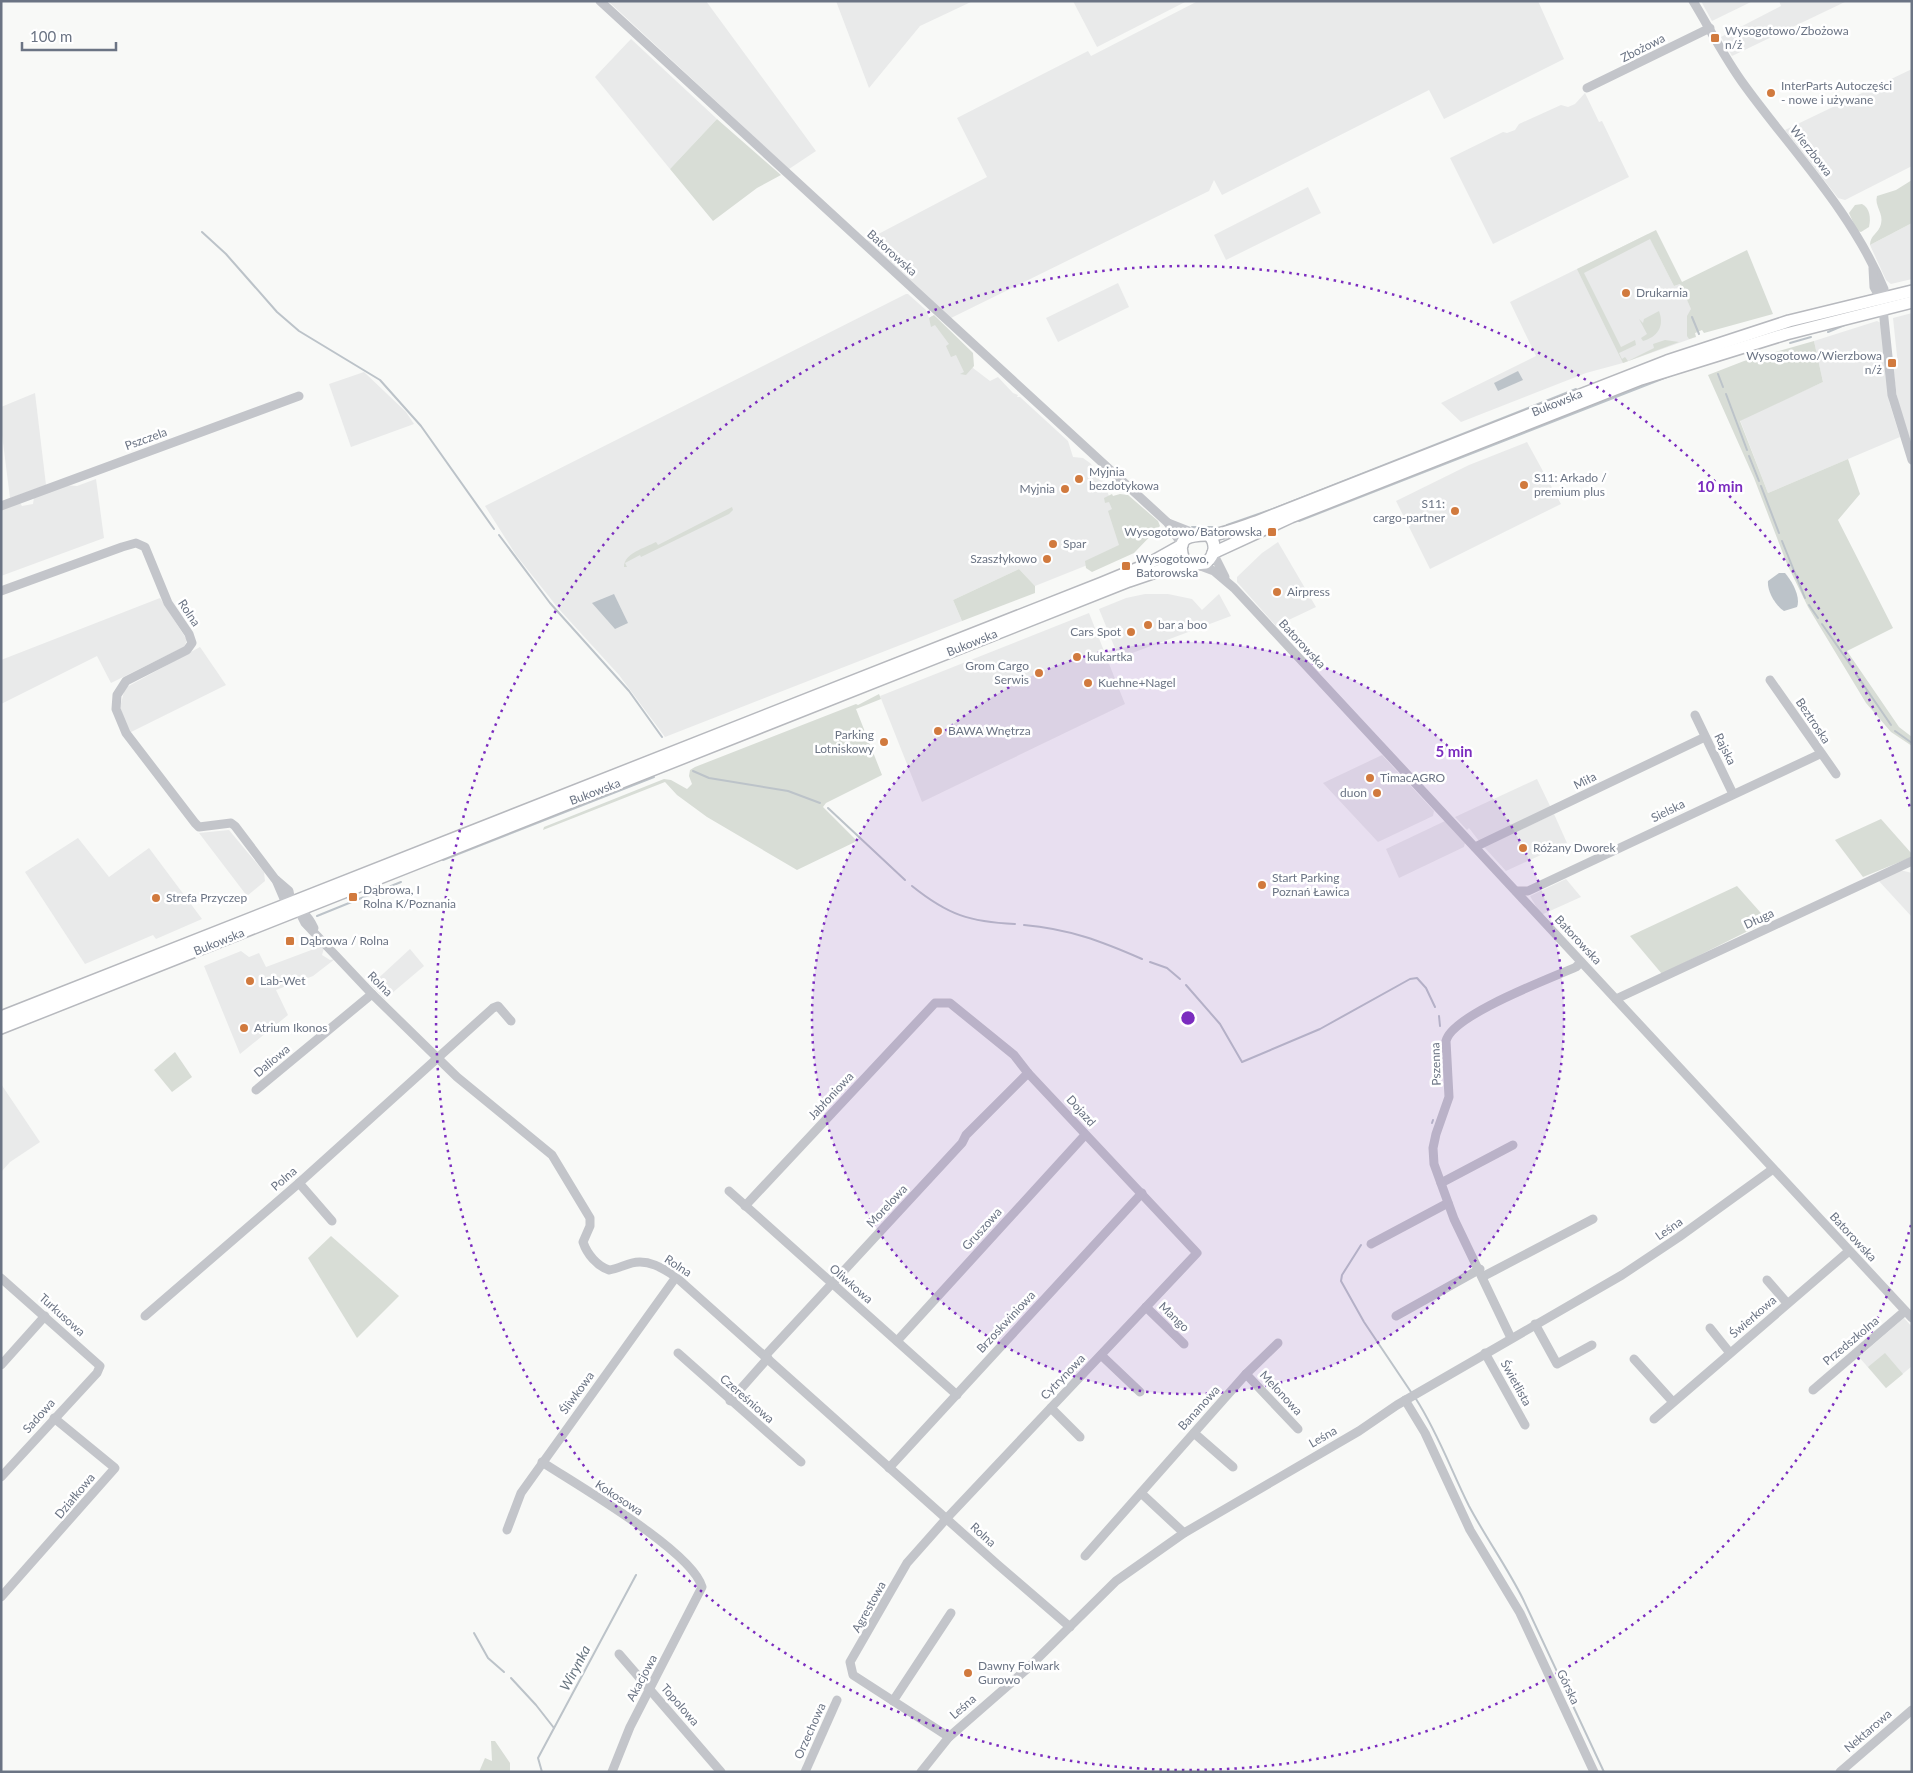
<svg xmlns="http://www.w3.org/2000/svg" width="1913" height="1773" viewBox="0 0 1913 1773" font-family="Lato,sans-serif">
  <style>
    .built { fill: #e9eaea }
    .green { fill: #d8ddd6 }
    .water { fill: #bcc3c9 }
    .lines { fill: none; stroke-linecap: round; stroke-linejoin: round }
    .stream { stroke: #bcc3c9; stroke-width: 2 }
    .major-casing { stroke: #b7b9be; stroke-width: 14 }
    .minor { stroke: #c3c5ca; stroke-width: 9 }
    .major { stroke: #fff; stroke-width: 11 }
    .ring { fill: none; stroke: #7b2cbf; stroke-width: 2.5; stroke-dasharray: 2.5 5 }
    .poi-dot { fill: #d17a3e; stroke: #fff; stroke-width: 2 }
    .labels { text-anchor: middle; stroke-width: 5; stroke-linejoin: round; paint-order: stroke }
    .poi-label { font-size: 12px; fill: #6b7484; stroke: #fff; text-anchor: start }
    .street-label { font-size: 12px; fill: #6b7484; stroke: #fff }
    .water-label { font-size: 14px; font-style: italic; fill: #67747f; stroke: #fff }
    .centre { fill: #7b2cbf; stroke: #fff; stroke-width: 2.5 }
    .ring-label { font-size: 15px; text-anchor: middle; font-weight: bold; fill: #7b2cbf; stroke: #fff; stroke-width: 5; stroke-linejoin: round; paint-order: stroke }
  </style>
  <rect width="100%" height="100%" fill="#f8f9f7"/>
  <g class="built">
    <polygon points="608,1 706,1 816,151 789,169"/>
    <polygon points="836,1 973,1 920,26 869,88"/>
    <polygon points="1073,1 1187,1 1097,47"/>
    <polygon points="1198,1 1538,1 1564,59 1444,119 1429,90 1222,195 1214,180 1209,191 951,318 865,241 987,177 957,118 1088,51 1091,56"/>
    <polygon points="1701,1 1753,1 1712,21"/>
    <polygon points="1779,1 1847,1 1732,56 1721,37 1781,6"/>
    <polygon points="631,39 717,119 670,169 595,77"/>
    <polygon points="1912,69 1912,166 1845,200 1838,198 1785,130"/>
    <polygon points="1585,93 1599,122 1602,121 1629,177 1493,244 1450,158 1503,132 1507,133 1515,130 1519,124 1561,105 1568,107 1575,104"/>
    <polygon points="1308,187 1321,213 1226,260 1214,235"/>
    <polygon points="1912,223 1912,279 1891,284 1886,280 1870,245"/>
    <polygon points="1648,234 1674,286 1680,284 1701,330 1695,333 1693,338 1623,363 1586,373 1461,422 1441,403 1536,356 1510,302"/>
    <polygon points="1118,283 1129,307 1058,342 1046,318"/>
    <polygon points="906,294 908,294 926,310 929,318 932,316 973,368 990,381 998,377 1013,393 1018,395 1017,397 1020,397 1068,441 1073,457 1083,458 1090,463 1101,476 1130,548 1035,586 1019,569 953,600 962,621 665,737 619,675 558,608 516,555 485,506"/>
    <polygon points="1912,313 1912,444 1900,412 1896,390 1893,367 1898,365 1893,318"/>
    <polygon points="1877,321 1881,323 1889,401 1900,437 1768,493 1740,420 1823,382 1814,341"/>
    <polygon points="364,372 406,412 414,424 351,447 329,384"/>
    <polygon points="35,393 46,485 10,498 1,427 1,407"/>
    <polygon points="1527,442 1561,504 1430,569 1396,501 1469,465"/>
    <polygon points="96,479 104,538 1,576 1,510 20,503 22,506 33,504 34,497 64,485 77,486"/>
    <polygon points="1278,542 1316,607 1276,626 1237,582 1237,577 1262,553"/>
    <polygon points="1145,594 1168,594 1192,599 1202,610 1219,594 1231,616 1119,658 1099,609 1126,598"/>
    <polygon points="160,598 187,640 184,647 111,683 97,656 1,704 1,660"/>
    <polygon points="1089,613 1125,704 922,802 880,696"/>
    <polygon points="200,647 226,685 129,733 120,707 125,688"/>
    <polygon points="1382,755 1434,811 1433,816 1378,842 1323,783"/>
    <polygon points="1537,779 1551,808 1479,841 1469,828 1467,830 1455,817"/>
    <polygon points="1554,814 1567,843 1506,871 1484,847"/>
    <polygon points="1445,821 1465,843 1464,847 1399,878 1386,849"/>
    <polygon points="229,830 264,872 265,881 247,896 199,833"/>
    <polygon points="78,838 109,877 149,848 202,919 156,939 153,935 85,964 25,872"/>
    <polygon points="1900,870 1912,873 1912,917 1878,880"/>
    <polygon points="1566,879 1581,897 1541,915 1530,896"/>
    <polygon points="322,946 324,948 322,955 330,960 335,959 313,976 276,990 288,1015 240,1054 204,966 241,951 249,957 259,953 266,967"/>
    <polygon points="410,949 424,966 385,999 371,985"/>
    <polygon points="1,1084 40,1142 10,1162 1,1172"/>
    <polygon points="1904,1318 1912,1327 1912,1366 1886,1388 1859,1357"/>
  </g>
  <g class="green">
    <polygon points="717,119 781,175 757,188 713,221 670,169"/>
    <path d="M1912,180V223L1870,245C1870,235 1879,233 1881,224C1884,213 1874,206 1877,196L1896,190Z"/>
    <path d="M1862,204C1870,208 1871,218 1869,227L1861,232L1857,231L1849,213L1855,205Z"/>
    <polygon points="1656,230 1682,282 1747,250 1773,314 1704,333 1702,330 1695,333 1696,337 1689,339 1687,336 1687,316 1691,309 1680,284 1674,286 1650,239 1584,273 1621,347 1635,340 1636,345 1619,353 1622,359 1625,357 1628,361 1654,348 1653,344 1665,340 1679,342 1623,363 1577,269"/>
    <path d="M1659,311C1665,327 1657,337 1643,341L1641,338L1647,334L1639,319L1643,323L1644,319Z"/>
    <polygon points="934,315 973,353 974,366 966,375 960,374 964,372 956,355 951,357 946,346 949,344 935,325 931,327 929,318"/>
    <polygon points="1814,341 1823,382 1740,421 1768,493 1848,459 1860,494 1838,520 1893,628 1847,651 1899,727 1912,737 1912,746 1891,732 1866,703 1808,607 1787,564 1754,478 1708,375 1744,361"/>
    <polygon points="1112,494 1113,496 1120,494 1128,495 1158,521 1160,526 1134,553 1092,572 1086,568 1085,561 1119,545 1108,511 1112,509 1109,502 1105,503 1104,498"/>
    <path d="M732,507L733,510L729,514L641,557L640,555L625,563L627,567H624C624,553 645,548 656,542L658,545Z"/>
    <polygon points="1019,569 1035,586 1035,593 962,621 953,600"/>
    <polygon points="879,694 881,699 856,709 882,775 826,803 823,807 857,841 797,870 707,817 677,795 665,782 543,830 544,827 664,779 671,780 687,789 692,784 689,776 690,770 695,767 856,704 858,705"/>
    <polygon points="1881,819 1912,854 1912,857 1863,877 1835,840"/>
    <polygon points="1737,886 1768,921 1662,974 1630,936"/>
    <polygon points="175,1052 192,1077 172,1092 154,1070"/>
    <polygon points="331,1236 399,1296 357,1338 308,1258"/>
    <polygon points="1885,1353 1903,1374 1886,1388 1868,1367"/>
    <polygon points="491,1741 495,1741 510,1763 510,1772 479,1772 485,1758 492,1761"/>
  </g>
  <g class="water">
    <polygon points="1518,371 1523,380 1498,391 1494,383"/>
    <path d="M1779,573H1785C1792,581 1801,597 1797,607L1784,611C1775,605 1767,591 1768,581Z"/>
    <polygon points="614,594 628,623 615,629 592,603"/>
  </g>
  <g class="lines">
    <g class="stream">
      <polyline points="202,232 226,254 277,312 299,331 380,380 421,426 494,529"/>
      <polyline points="1692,317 1699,334"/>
      <polyline points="1828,332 1847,324"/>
      <polyline points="1790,343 1811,337"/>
      <polyline points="1718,374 1723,387"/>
      <polyline points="1726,394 1747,450"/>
      <polyline points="1749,456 1759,481"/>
      <polyline points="1761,486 1779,533"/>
      <polyline points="1299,521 1672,375"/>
      <polyline points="1227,525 1270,510 1576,389"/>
      <polyline points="1192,527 1217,527"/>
      <polyline points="499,535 550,603 629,691 662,737"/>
      <polyline points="1782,541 1805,598"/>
      <polyline points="1809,605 1818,618"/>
      <polyline points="1822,624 1852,667"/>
      <polyline points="1856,674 1891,725"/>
      <polyline points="1895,731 1912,743"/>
      <polyline points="693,771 709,778 788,791 820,803"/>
      <polyline points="828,808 905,880"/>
      <polyline points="443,860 654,777"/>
      <path d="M912,886C948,915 970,922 1015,924"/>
      <polyline points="317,916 401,882"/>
      <path d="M1024,925C1069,929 1101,941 1142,959"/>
      <polyline points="1150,962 1167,968 1180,979"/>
      <polyline points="1186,985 1220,1024 1242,1062 1320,1029 1410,979 1417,978 1426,988 1435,1007"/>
      <polyline points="1439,1016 1440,1026"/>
      <polyline points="1432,1123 1433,1120"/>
      <polyline points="1361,1245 1342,1275 1341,1281 1364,1322 1411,1392"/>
      <path d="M1416,1399C1438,1433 1451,1470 1469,1506C1486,1538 1507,1567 1523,1599L1604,1772"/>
      <polyline points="474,1633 488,1658 504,1672"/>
      <polyline points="511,1678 536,1705 554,1728"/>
      <polyline points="542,1772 538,1758 636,1575"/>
    </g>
    <defs>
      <g id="major">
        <polyline points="1213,553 1291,517 1641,379 1786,334 1912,302"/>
        <path d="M1191,564L1184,560C1172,529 1203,537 1218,534C1231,531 1244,526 1256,522L1667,361L1789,321L1912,291"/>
        <polyline points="1,1017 1102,583 1148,564 1182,545"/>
        <path d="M1,1028L1129,581L1173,566L1206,563C1215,555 1217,544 1209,535"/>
      </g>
    </defs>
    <use href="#major" class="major-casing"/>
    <g class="minor">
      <polyline points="600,1 1168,523 1182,545"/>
      <path d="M1693,1C1710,29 1725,59 1745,86C1793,152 1852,212 1884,289L1881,298"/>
      <polyline points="1587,88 1710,28"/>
      <polyline points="1873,268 1874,287 1882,302"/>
      <polyline points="1883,309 1892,395 1912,460"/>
      <polyline points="1,506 299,396"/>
      <polyline points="1168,523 1196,534"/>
      <polyline points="1213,553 1225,577"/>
      <polyline points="1198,565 1214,571 1234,588 1912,1318"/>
      <polyline points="1,591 122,547 136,543 145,547 168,603 189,634 192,643 187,650 126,681 117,695 116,709 126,733 195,823 199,827 231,823 235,826 275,879 289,891 291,902"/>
      <polyline points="1770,680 1836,774"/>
      <polyline points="1695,715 1733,794"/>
      <polyline points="1475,847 1705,737"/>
      <path d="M276,880L285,901C297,903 309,917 314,928"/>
      <polyline points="1516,891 1528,891 1820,754"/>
      <path d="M299,911L305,923L372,994L457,1077L552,1155L590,1218V1226L583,1242C587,1254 597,1266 609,1270C617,1269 624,1265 632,1263C648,1259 663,1268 676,1277L997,1564L1070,1627"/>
      <polyline points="1616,999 1912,861"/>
      <polyline points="256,1090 372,994"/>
      <polyline points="299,1183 332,1221"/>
      <polyline points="1441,1183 1513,1145"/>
      <polyline points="729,1191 957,1395"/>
      <polyline points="745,1206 935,1003 950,1003 1014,1055 1028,1073 1197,1253 946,1519 907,1563 850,1662 853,1675 949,1737"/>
      <polyline points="1371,1244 1448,1203"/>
      <polyline points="1484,1276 1593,1219"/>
      <polyline points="1,1278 100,1366 97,1373 1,1477"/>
      <polyline points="1767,1280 1787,1303"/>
      <polyline points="1146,1307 1184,1344"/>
      <polyline points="145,1316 299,1183 493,1008 498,1006 511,1021"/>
      <polyline points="1396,1316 1480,1269"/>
      <polyline points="1535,1324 1557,1364 1592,1345"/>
      <polyline points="1710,1328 1730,1353"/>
      <path d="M1511,1338L1454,1219L1434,1164L1433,1148L1436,1134L1449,1097L1446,1041C1452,1015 1549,979 1576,967L1581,962"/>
      <polyline points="897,1341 1085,1135"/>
      <polyline points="678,1353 801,1462"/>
      <polyline points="1485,1353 1525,1425"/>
      <polyline points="1101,1355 1140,1392"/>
      <polyline points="765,1356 962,1143 966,1135 1028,1073"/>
      <polyline points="1634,1359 1673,1402"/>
      <polyline points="1,1365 45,1316"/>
      <polyline points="1246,1374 1298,1429"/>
      <polyline points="1813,1390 1905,1311"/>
      <polyline points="1405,1400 1425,1433 1470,1530 1520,1613 1594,1772"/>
      <polyline points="730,1401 768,1358"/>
      <polyline points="1051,1408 1080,1437"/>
      <polyline points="1654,1419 1849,1251"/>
      <polyline points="1194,1433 1233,1467"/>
      <path d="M542,1462C577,1485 692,1551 702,1587L630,1727L612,1772"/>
      <polyline points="889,1468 1142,1193"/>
      <polyline points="1141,1493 1184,1533"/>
      <polyline points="507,1530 521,1493 676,1277"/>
      <polyline points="1085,1556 1246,1374 1278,1343"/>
      <polyline points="1,1597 115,1468 54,1418"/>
      <polyline points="619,1654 721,1772"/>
      <polyline points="893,1701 951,1613"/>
      <polyline points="805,1772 837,1700"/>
      <polyline points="921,1772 949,1737 1028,1668 1116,1581 1184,1533 1359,1431 1397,1405 1622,1275 1679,1237 1773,1169"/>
      <polyline points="1840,1772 1912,1710"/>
    </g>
    <use href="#major" class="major"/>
  </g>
  <circle cx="1188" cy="1018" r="376" fill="#7b2cbf" fill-opacity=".12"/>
  <g class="ring">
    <circle cx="1188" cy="1018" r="376"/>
    <path d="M1911 1225A752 752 0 1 1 1911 811"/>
  </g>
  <g class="poi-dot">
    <rect x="1710" y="33" width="10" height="10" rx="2.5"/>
    <circle cx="1771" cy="93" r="5"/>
    <circle cx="1626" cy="293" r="5"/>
    <rect x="1887" y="358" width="10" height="10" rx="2.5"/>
    <circle cx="1079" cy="479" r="5"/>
    <circle cx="1524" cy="485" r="5"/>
    <circle cx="1065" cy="489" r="5"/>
    <circle cx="1455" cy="511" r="5"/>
    <rect x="1267" y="527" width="10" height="10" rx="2.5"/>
    <circle cx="1053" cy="544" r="5"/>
    <circle cx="1047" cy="559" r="5"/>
    <rect x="1121" y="561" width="10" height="10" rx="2.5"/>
    <circle cx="1277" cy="592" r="5"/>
    <circle cx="1148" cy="625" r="5"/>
    <circle cx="1131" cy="632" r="5"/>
    <circle cx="1077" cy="657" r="5"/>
    <circle cx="1039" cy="673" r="5"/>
    <circle cx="1088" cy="683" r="5"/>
    <circle cx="938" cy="731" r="5"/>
    <circle cx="884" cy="742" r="5"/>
    <circle cx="1370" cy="778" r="5"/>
    <circle cx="1377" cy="793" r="5"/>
    <circle cx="1523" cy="848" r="5"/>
    <circle cx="1262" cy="885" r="5"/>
    <rect x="348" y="892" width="10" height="10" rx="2.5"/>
    <circle cx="156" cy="898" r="5"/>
    <rect x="285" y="936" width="10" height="10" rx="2.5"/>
    <circle cx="250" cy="981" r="5"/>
    <circle cx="244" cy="1028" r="5"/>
    <circle cx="968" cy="1673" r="5"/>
  </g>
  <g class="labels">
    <g class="poi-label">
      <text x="1725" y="35">Wysogotowo/Zbożowa<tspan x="1725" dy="14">n/ż</tspan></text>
      <text x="1781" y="90">InterParts Autoczęści<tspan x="1781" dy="14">- nowe i używane</tspan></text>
      <text x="1636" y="297">Drukarnia</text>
      <text x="1882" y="360" text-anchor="end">Wysogotowo/Wierzbowa<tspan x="1882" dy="14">n/ż</tspan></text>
      <text x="1089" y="476">Myjnia<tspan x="1089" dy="14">bezdotykowa</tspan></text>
      <text x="1534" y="482">S11: Arkado /<tspan x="1534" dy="14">premium plus</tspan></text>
      <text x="1055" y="493" text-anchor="end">Myjnia</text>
      <text x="1445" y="508" text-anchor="end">S11:<tspan x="1445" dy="14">cargo-partner</tspan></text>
      <text x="1262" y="536" text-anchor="end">Wysogotowo/Batorowska</text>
      <text x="1063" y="548">Spar</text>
      <text x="1037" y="563" text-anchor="end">Szaszłykowo</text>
      <text x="1136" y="563">Wysogotowo,<tspan x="1136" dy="14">Batorowska</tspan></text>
      <text x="1287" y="596">Airpress</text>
      <text x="1158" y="629">bar a boo</text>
      <text x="1121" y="636" text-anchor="end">Cars Spot</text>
      <text x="1087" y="661">kukartka</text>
      <text x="1029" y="670" text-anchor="end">Grom Cargo<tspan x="1029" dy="14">Serwis</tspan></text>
      <text x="1098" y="687">Kuehne+Nagel</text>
      <text x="948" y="735">BAWA Wnętrza</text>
      <text x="874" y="739" text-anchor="end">Parking<tspan x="874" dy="14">Lotniskowy</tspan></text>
      <text x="1380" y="782">TimacAGRO</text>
      <text x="1367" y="797" text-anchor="end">duon</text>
      <text x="1533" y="852">Różany Dworek</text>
      <text x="1272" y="882">Start Parking<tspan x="1272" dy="14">Poznań Ławica</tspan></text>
      <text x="363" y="894">Dąbrowa, I<tspan x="363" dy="14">Rolna K/Poznania</tspan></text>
      <text x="166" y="902">Strefa Przyczep</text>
      <text x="300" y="945">Dąbrowa / Rolna</text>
      <text x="260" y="985">Lab-Wet</text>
      <text x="254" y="1032">Atrium Ikonos</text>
      <text x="978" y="1670">Dawny Folwark<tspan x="978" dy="14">Gurowo</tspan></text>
    </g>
    <g class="street-label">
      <text transform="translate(1643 48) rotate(-27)" y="4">Zbożowa</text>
      <text transform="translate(1811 151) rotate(52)" y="4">Wierzbowa</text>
      <text transform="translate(892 253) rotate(42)" y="4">Batorowska</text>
      <text transform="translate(1557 403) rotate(-22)" y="4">Bukowska</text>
      <text transform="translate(146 439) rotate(-20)" y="4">Pszczela</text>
      <text transform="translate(189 613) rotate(56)" y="4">Rolna</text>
      <text transform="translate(972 643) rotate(-22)" y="4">Bukowska</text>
      <text transform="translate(1302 644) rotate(47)" y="4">Batorowska</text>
      <text transform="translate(1813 721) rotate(56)" y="4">Beztroska</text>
      <text transform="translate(1725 749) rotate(64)" y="4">Rajska</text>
      <text transform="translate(1585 781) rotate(-26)" y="4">Miła</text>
      <text transform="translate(595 792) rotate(-21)" y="4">Bukowska</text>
      <text transform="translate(1668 811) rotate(-26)" y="4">Sielska</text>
      <text transform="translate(1759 919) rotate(-25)" y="4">Długa</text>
      <text transform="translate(1578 940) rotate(47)" y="4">Batorowska</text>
      <text transform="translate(219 942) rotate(-22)" y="4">Bukowska</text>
      <text transform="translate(380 984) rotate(45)" y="4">Rolna</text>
      <text transform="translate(272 1061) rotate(-40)" y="4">Daliowa</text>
      <text transform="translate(1436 1064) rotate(-92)" y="4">Pszenna</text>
      <text transform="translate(831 1096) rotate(-47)" y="4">Jabłoniowa</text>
      <text transform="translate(1081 1111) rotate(48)" y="4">Dojazd</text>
      <text transform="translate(284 1179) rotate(-41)" y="4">Polna</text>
      <text transform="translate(887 1206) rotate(-47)" y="4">Morelowa</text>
      <text transform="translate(982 1229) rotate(-48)" y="4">Gruszowa</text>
      <text transform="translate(1669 1229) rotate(-35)" y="4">Leśna</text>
      <text transform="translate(1853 1237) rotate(47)" y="4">Batorowska</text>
      <text transform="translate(678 1266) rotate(33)" y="4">Rolna</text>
      <text transform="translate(851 1284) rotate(41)" y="4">Oliwkowa</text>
      <text transform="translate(62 1315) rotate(42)" y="4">Turkusowa</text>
      <text transform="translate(1174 1317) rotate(44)" y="4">Mango</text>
      <text transform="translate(1753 1317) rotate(-41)" y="4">Świerkowa</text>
      <text transform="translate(1006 1322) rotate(-47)" y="4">Brzoskwiniowa</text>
      <text transform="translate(1851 1341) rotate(-40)" y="4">Przedszkolna</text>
      <text transform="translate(1063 1377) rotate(-46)" y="4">Cytrynowa</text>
      <text transform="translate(1516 1383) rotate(61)" y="4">Świetlista</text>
      <text transform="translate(577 1393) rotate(-54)" y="4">Śliwkowa</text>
      <text transform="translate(1281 1393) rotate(47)" y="4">Melonowa</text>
      <text transform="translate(747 1399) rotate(41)" y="4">Czereśniowa</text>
      <text transform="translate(1199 1408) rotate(-48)" y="4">Bananowa</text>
      <text transform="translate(39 1416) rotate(-48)" y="4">Sadowa</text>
      <text transform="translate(1323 1437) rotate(-30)" y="4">Leśna</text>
      <text transform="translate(75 1496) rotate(-50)" y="4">Działkowa</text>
      <text transform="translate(619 1498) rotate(33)" y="4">Kokosowa</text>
      <text transform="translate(983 1535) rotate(42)" y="4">Rolna</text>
      <text transform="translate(869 1607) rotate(-61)" y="4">Agrestowa</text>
      <text transform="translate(642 1678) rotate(-62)" y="4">Akacjowa</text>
      <text transform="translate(1568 1687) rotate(65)" y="4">Górska</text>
      <text transform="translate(680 1705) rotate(49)" y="4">Topolowa</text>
      <text transform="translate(963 1707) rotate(-41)" y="4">Leśna</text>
      <text transform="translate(810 1731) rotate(-66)" y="4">Orzechowa</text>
      <text transform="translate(1868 1731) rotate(-41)" y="4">Nektarowa</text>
    </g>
    <g class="water-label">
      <text transform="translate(575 1668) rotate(-62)" y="5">Wirynka</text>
    </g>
  </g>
  <circle cx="1188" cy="1018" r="8" class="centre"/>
  <g class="ring-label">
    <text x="1720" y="492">10 min</text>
    <text x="1454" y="757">5 min</text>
  </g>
  <rect width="1913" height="1773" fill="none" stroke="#6b7484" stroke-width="5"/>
  <path d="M22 42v8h94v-8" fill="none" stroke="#6b7484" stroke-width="2.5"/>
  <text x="30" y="42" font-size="15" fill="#6b7484" stroke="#ffffff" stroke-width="4" paint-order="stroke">100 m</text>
</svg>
